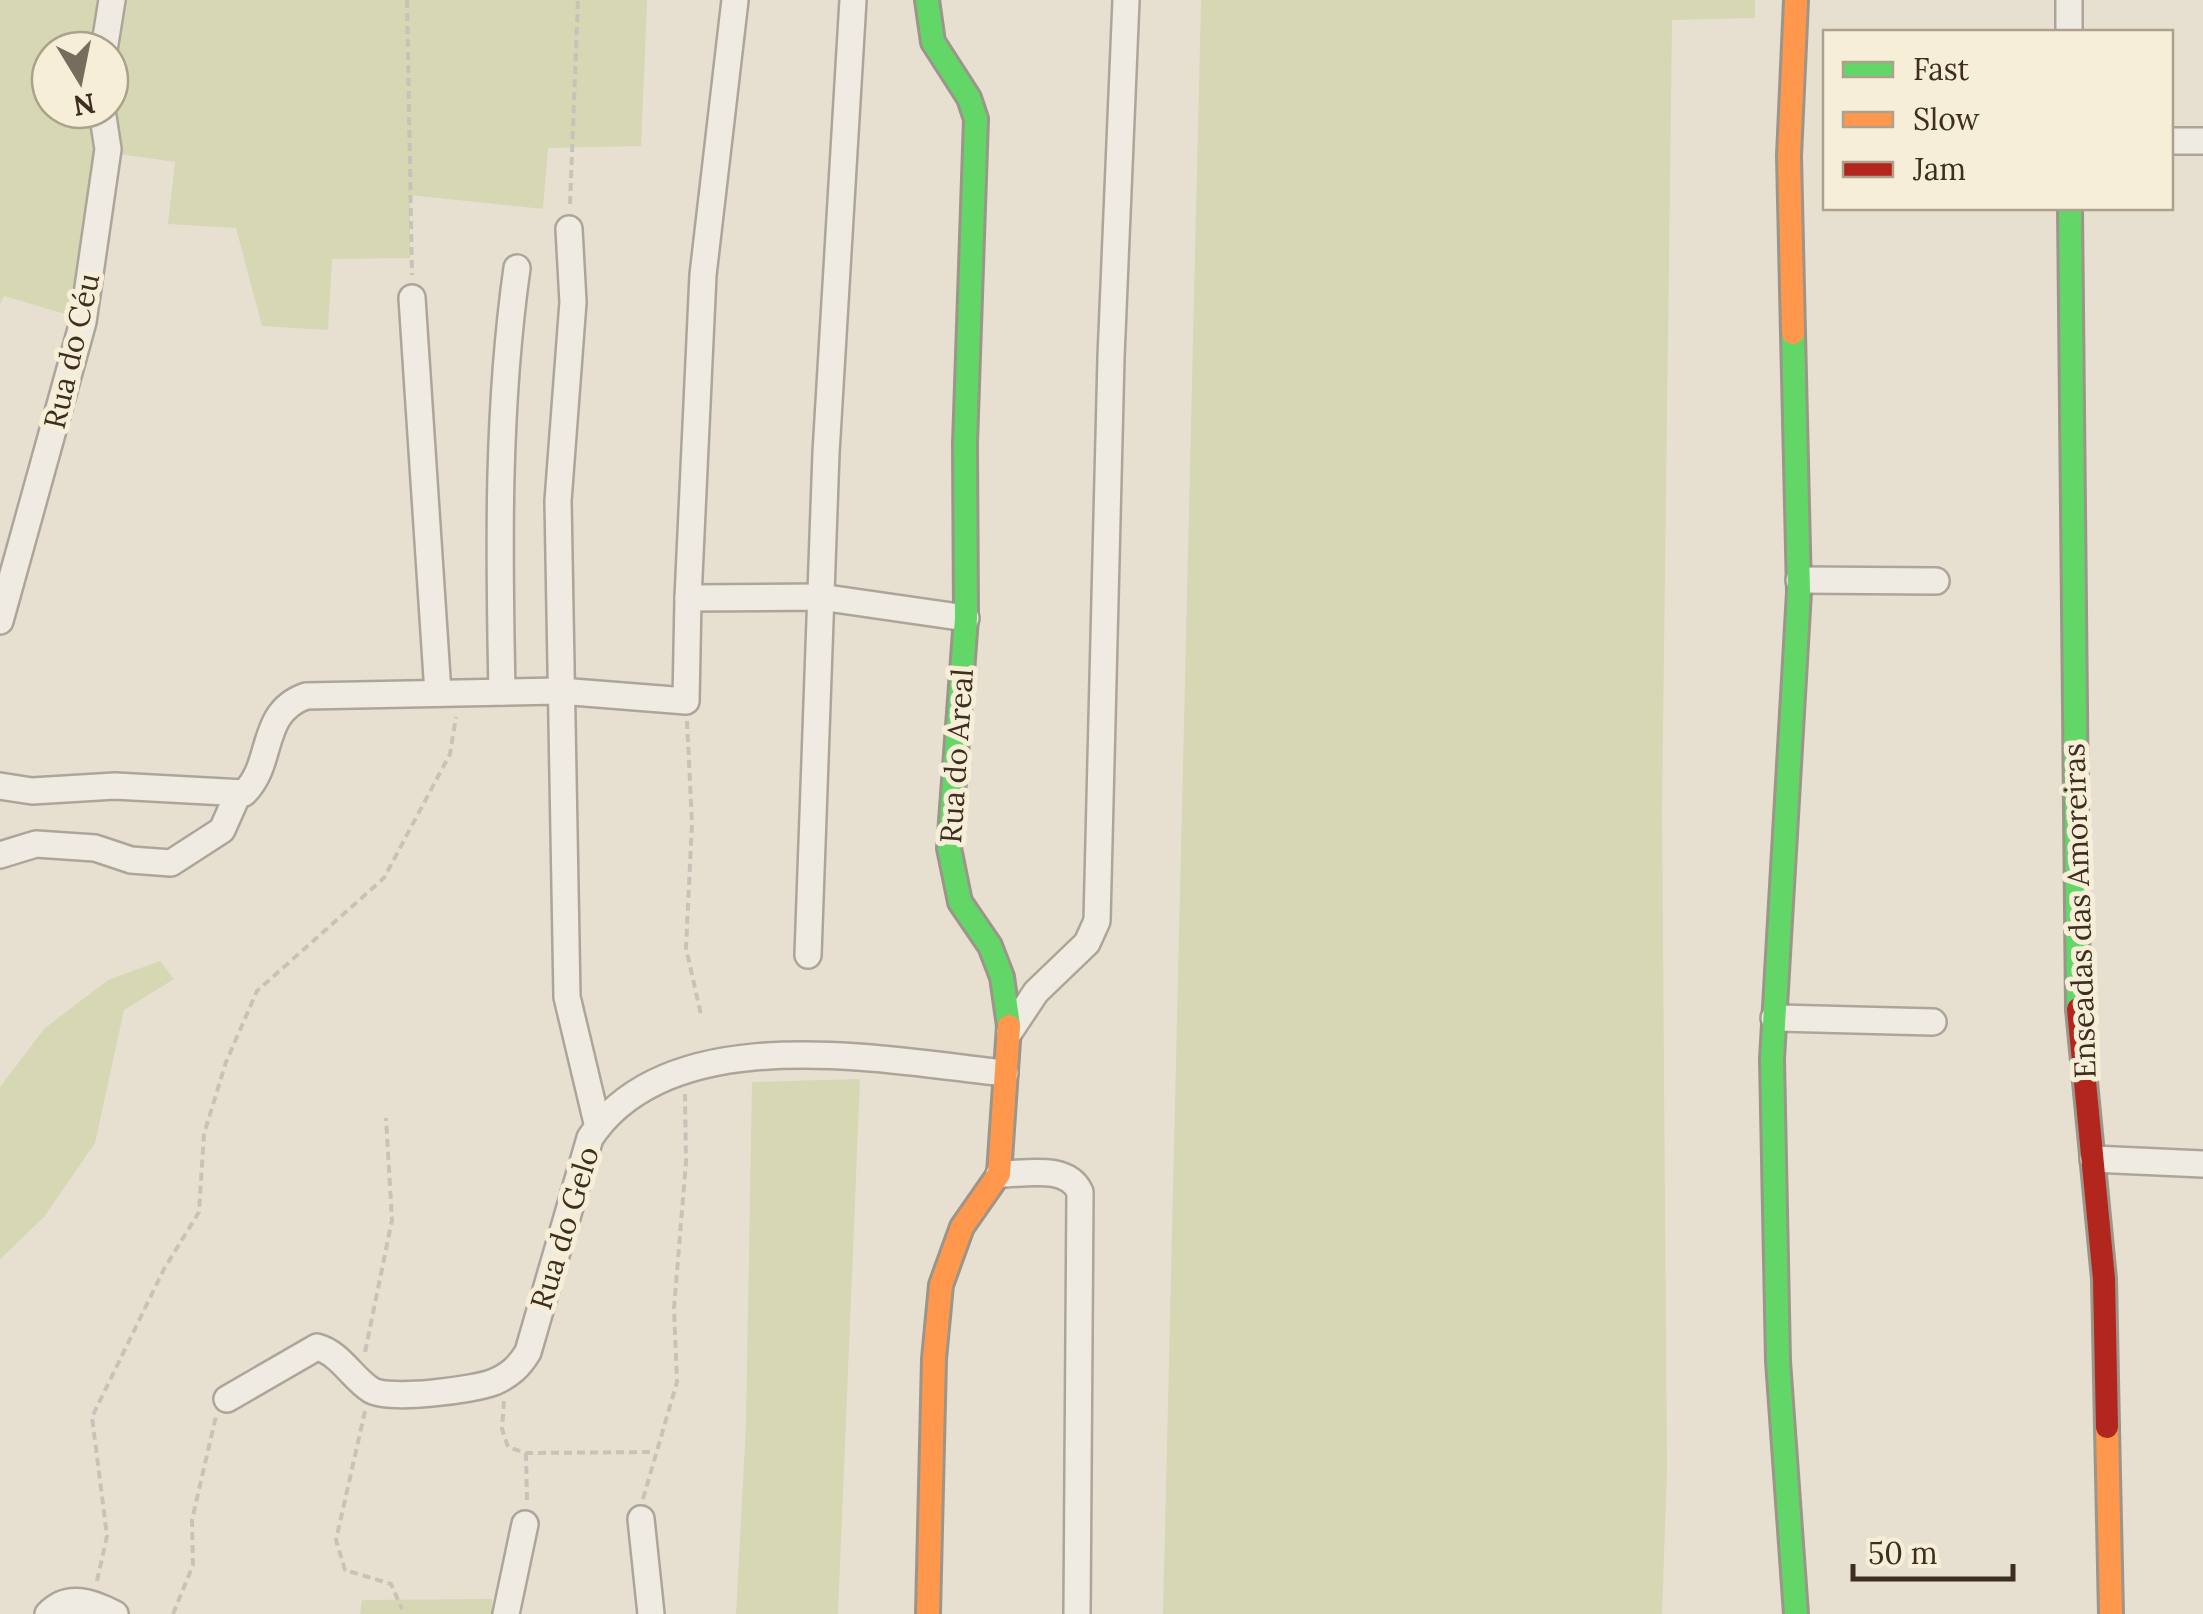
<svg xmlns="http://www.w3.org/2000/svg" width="2203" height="1614" viewBox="0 0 2203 1614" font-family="Lora,serif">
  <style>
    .green { fill: #d6d7b3; fill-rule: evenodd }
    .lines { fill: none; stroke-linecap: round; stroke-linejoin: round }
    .street-casing { stroke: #ada599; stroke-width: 30 }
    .fast-casing { stroke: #9c958a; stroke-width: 28 }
    .slow-casing { stroke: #9c958a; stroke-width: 28 }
    .jam-casing { stroke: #9c958a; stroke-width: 28 }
    .path { stroke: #c8c2b9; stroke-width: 4; stroke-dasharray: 8 5; stroke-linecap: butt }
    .street { stroke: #efebe3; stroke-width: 25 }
    .fast { stroke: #63d668; stroke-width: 22 }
    .slow { stroke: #ff974d; stroke-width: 22 }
    .jam { stroke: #b3261e; stroke-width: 22 }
    .labels { text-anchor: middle; stroke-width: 10; stroke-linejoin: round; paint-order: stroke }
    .street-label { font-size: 30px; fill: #3d2e20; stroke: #f7eed8 }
  </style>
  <rect width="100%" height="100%" fill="#e7e0d1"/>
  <g class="green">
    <path d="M0,0H647L641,146L548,148L543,209L410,195V258L332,259L328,330L262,326L236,228L168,224L175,162L99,151L72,316L4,296L0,304ZM50,50H110V110H50Z"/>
    <polygon points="1201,0 1755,0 1755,18 1672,20 1662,810 1667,1470 1662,1614 1163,1614"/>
    <polygon points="160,961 174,979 124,1010 95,1143 44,1217 0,1259 0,1087 45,1028 108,980"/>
    <polygon points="860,1079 838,1614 736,1614 746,1425 752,1082"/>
    <polygon points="492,1599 492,1614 360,1614 362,1600"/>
  </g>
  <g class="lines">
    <defs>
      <g id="street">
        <polyline points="2069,0 2069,32"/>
        <polyline points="104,50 112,0"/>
        <polyline points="2170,141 2203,141"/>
        <polyline points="569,229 573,302 558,501 567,997 598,1127"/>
        <polyline points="412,298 438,693"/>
        <polyline points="1799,580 1936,581"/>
        <polyline points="688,598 703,275 735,0"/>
        <polyline points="0,621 83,322 108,149 102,110"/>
        <path d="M502,692C499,550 497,409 517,268"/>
        <path d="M0,786L32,791L115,786L244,793C275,763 258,713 306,696L560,691L686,701L688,598L820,597L966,618"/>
        <polyline points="0,855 36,844 95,848 131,860 171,863 222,830 238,794"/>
        <polyline points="808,955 826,453 853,0"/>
        <polyline points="1774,1018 1933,1022"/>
        <polyline points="1010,1031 1036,992 1087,943 1097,921 1111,357 1126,0"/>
        <polyline points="2093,1159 2203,1164"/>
        <path d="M999,1174C1026,1174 1067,1164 1080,1192L1077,1614"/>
        <path d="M227,1399L317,1347C340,1353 352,1378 371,1390C389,1401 474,1390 494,1382C510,1375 519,1367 528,1352L590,1138C670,1017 884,1060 1005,1073"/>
        <polyline points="641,1519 651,1614"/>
        <path d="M48,1614C68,1593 92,1602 115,1614"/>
        <polyline points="506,1614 525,1524"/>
      </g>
      <g id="fast">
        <polyline points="927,0 933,42 969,98 976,119 965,444 966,618 949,848 960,902 990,946 1002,977 1009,1026"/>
        <polyline points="2070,208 2078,1009"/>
        <polyline points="1793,333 1799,592 1772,1059 1778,1361 1796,1614"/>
      </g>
      <g id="slow">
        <polyline points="1793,333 1789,156 1796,0"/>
        <polyline points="2107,1427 2111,1614"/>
        <polyline points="928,1614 934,1359 941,1285 962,1227 999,1174 1009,1026"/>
      </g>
      <polyline id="jam" points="2078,1009 2104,1279 2107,1427"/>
    </defs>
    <use href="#street" class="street-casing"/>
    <use href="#fast" class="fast-casing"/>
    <use href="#slow" class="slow-casing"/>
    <use href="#jam" class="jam-casing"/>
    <g class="path">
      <polyline points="407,0 412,275"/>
      <polyline points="570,204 578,0"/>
      <polyline points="687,721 692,823 686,948 701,1015"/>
      <polyline points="365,1352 392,1220 386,1118"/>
      <polyline points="504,1401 502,1429 508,1447 526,1453 654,1452"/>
      <polyline points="365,1411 336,1540 345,1570 391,1584 402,1609"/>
      <polyline points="526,1453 527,1503"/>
      <polyline points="643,1499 677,1382 674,1308 686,1162 685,1094"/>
      <polyline points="97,1581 107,1536 92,1417 164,1269 199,1212 204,1134 226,1062 257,991 384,878 450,754 456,717"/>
      <polyline points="173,1614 193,1565 192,1520 216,1416"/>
    </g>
    <use href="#street" class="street"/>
    <use href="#fast" class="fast"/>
    <use href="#slow" class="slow"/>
    <use href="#jam" class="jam"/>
  </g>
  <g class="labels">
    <g class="street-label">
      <text transform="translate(72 351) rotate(-77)" y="10">Rua do Céu</text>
      <text transform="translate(957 756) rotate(-86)" y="10">Rua do Areal</text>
      <text transform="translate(2080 911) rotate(-92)" y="10">Enseadas das Amoreiras</text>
      <text transform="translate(565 1228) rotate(-73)" y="10">Rua do Gelo</text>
    </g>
  </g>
  <rect x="1823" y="30" width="350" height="180" fill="#f7eed8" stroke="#ada18e" stroke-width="2.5"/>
  <rect x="1843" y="62" width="50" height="15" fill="#63d668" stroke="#ada18e" stroke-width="2.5"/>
  <text x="1913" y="80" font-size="30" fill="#3d2e20">Fast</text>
  <rect x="1843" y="112" width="50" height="15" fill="#ff974d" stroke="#ada18e" stroke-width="2.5"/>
  <text x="1913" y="130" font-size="30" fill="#3d2e20">Slow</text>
  <rect x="1843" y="162" width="50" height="15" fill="#b3261e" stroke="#ada18e" stroke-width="2.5"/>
  <text x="1913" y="180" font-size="30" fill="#3d2e20">Jam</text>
  <g transform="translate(80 80) rotate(170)"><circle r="48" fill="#f7eed8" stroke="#ada18e" stroke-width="2.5"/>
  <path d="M0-8L18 38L0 25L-18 38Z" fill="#786c5e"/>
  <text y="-15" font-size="28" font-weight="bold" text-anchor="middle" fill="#3d2e20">N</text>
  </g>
  <path d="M1853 1564v15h160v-15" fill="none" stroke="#3d2e20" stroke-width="5"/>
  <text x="1868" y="1564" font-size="30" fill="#3d2e20" stroke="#f7eed8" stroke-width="8" paint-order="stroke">50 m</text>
</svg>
